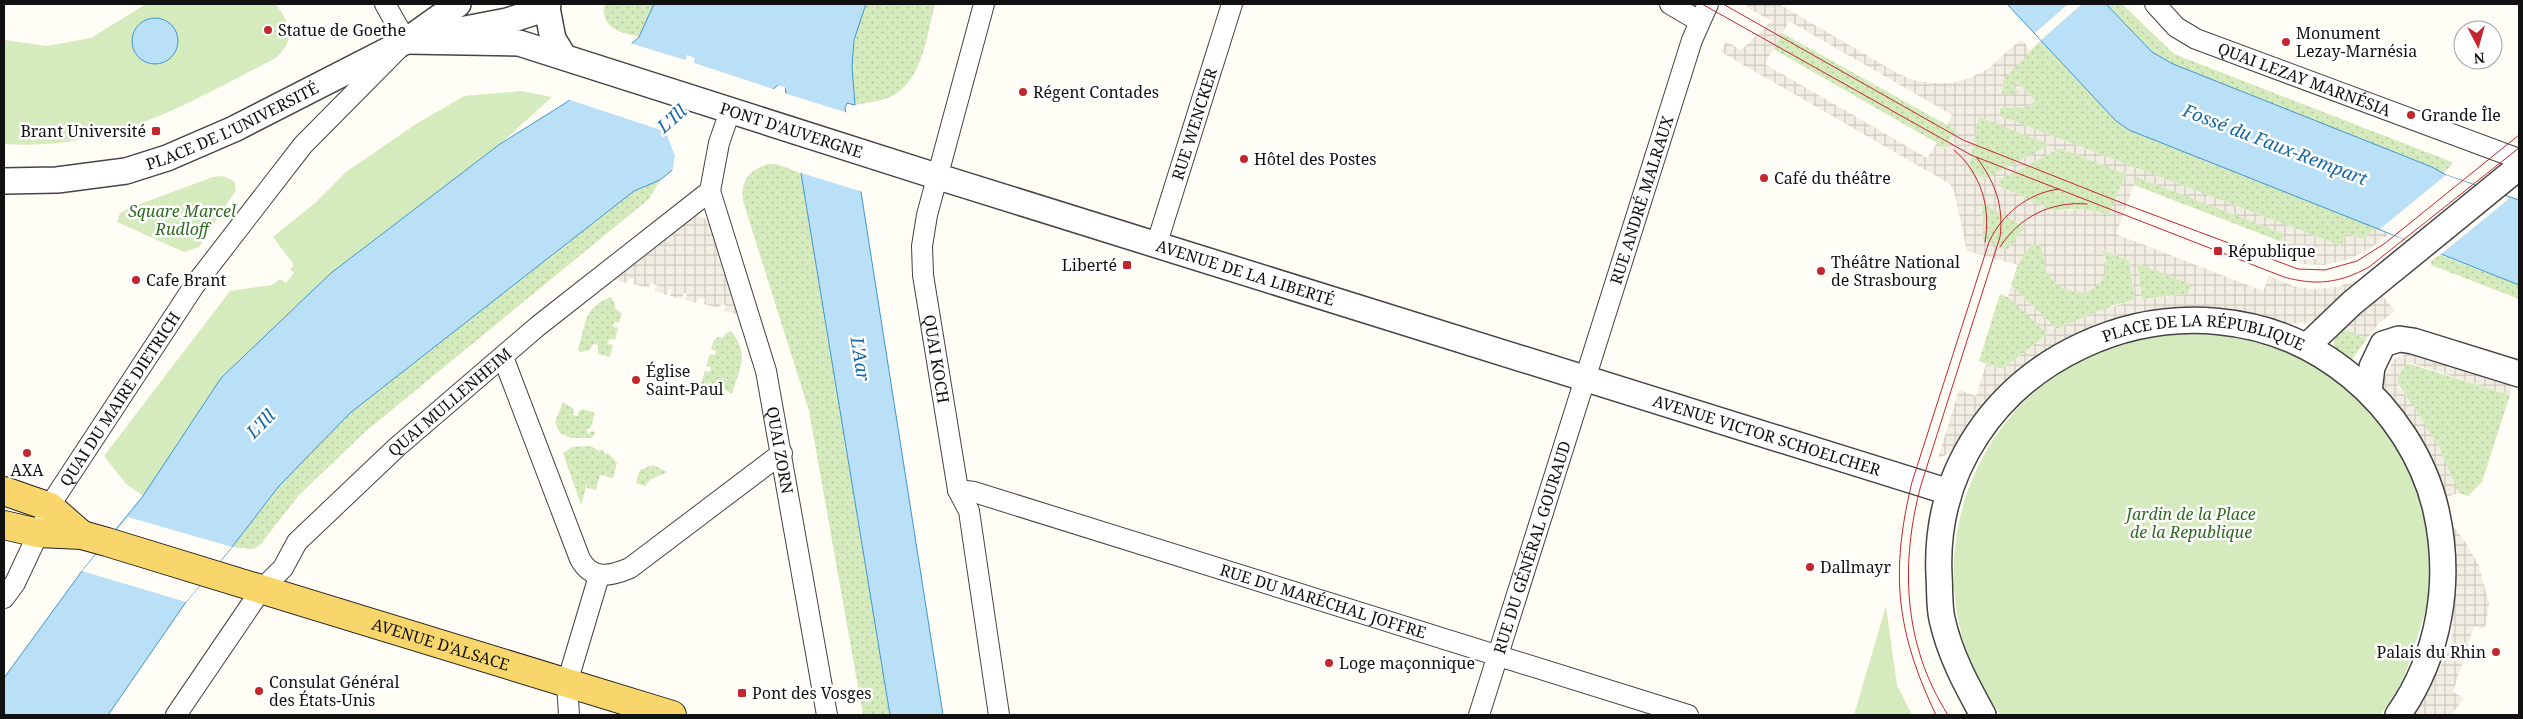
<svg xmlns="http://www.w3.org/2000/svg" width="2523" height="719" viewBox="0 0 2523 719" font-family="'Noto Serif',serif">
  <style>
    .grass { fill: url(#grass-dots) }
    .park { fill: #d5ebbd }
    .plaza { fill: url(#plaza-grid); fill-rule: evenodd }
    .water { fill: #b9e0f7; stroke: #3f96cf }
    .pier { fill: #fffdf5 }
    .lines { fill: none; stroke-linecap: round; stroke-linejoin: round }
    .minor-casing { stroke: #444; stroke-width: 22 }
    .tertiary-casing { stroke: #444; stroke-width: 28 }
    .primary-casing { stroke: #222; stroke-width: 30 }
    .minor { stroke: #fff; stroke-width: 20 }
    .tertiary { stroke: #fff; stroke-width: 25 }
    .primary { stroke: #f9d66b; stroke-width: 28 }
    .tram { stroke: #c4262e; stroke-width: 1 }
    .poi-dot { fill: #c4262e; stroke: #fff; stroke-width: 2 }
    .labels { text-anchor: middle; stroke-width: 5; stroke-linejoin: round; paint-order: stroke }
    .poi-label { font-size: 16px; fill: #111; stroke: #fff; text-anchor: start }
    .street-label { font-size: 16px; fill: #111; stroke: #fff }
    .park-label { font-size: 16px; font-style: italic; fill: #2f6b1f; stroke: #fff }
    .water-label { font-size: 18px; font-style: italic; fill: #1768a6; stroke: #fff }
  </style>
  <defs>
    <pattern id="grass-dots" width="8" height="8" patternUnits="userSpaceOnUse" patternTransform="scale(1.25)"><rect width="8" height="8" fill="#d5ebbd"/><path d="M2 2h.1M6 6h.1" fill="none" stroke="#b6c8a1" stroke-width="1.8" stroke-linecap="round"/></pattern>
    <pattern id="plaza-grid" width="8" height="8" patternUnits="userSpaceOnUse" patternTransform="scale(1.25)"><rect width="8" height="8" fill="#f1ede2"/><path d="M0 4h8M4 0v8" fill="none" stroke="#cecac1"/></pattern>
  </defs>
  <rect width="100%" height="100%" fill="#fffdf5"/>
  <g class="grass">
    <path d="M604,4H654L640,37C619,32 601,29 604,4Z"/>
    <path d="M866,4H935C926,38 922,89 882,100C873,102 864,103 855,105L852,67L854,40Z"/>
    <polygon points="2106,4 2122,4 2174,54 2452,162 2452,165 2443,173 2173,64 2152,52"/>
    <polygon points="1782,33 1956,130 1944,150 1937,143 1773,49"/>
    <polygon points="2041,40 2116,121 2352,219 2377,227 2362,239 2341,246 2000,116 2000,108 2028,107 2035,101 2017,82 2018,92 2016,94 2002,94 2003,80"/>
    <polygon points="1978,116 2051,145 1985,179 1968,172"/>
    <polygon points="2060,148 2126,174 2109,215 2098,212 2070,209 2054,211 2001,187 1998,180"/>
    <path d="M768,164H776L801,173L890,715H863L809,411L743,201C740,181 749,170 768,164Z"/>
    <polygon points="2137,177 2285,234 2282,242 2134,185"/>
    <polygon points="660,180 649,199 366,431 299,495 260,545 253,549 232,547 279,486 350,413 634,191"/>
    <polygon points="1982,203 2026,227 2007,250 1983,240"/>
    <path d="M2041,244L2046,270L2106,262L2102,250L2129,260L2135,300L2115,305L2057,329L2011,286C2016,272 2021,243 2041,244Z"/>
    <polygon points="2440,255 2519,285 2519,299 2431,265 2431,261"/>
    <polygon points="2137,263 2191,284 2188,294 2142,299"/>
    <polygon points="2000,294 2008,297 2048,334 2002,369 1979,361"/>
    <path d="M611,297L615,304V308L622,314L619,323L614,322L613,326L618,328L615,340L609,339L608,344L613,345L610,357L598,354V345L593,344L590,350L580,352L578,350C586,323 583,308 611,297Z"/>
    <polygon points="2342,328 2367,339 2352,359 2334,347 2334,340"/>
    <path d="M731,331C750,355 740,367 732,394L722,388V381L718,380L716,387L701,384L705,371L710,372L711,367L706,366L710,354L715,355L716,351L711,349L714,340L718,337L723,338L725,334Z"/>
    <polygon points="2407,363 2510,395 2482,482 2468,496 2459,493 2455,489 2439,447 2397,382 2401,371"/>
    <polygon points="563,402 574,409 573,415 578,416 578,412 583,409 595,413 591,427 586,430 588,434 592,431 596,433 591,438 571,438 560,433 555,422"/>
    <polygon points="591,446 599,451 602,449 605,454 608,453 617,463 613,478 600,475 596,490 587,488 587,484 581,505 563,453 572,447"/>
    <polygon points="653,465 667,472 650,480 645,486 636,483 640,470"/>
  </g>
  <g class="park">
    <path d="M146,4H276C290,25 297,37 276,58C184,105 112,151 4,144V40L47,46L91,38Z"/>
    <polygon points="521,91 552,97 500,144 331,273 221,378 143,496 126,484 104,456 230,291 272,285 280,279 286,283 294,273 290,269 294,265 273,237 315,203 346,172 416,124 464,96"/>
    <polygon points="223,176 234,181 236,190 199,247 184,252 117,222 120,213 129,208 213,177"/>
    <path d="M2218,334C2247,341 2278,346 2305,360C2380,399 2429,483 2430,567C2430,578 2431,590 2428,601C2425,615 2420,628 2416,641C2407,671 2400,691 2380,715H2001C1926,616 1942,472 2036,391C2055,375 2076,360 2099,351C2116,344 2139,337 2157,334C2177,332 2198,334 2218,334Z"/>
    <polygon points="1886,606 1897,685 1912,715 1854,715"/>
  </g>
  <g class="plaza">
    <path d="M1748,4H1779L1897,73L1913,80L1932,83H1952L1970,78L1989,68L2019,41H2023L2030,50L2029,54L2003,80L2002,94H2016L2018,91L2013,86L2017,82L2035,101L2028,107L2000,108V116L2341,246L2347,233L2362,239L2377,227L2390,233L2371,248L2347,260L2323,265L2302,264L2276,255L2284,234L2137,177L2116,234L2263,291L2269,276L2293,286L2310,289L2337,287L2362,279L2314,322L2290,324L2247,312L2207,306L2142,311L2097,323L2059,342L2024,366L1980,410L1955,448L1944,456L1938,458L1959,390L1976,396L1986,364L2002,369L2048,334L2008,297L2011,286L2057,329L2095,312L2135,300L2129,260L2103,250L2106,273L2101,282L2093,289L2084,293L2073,292L2062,288L2052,280L2046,270L2040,244L2033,245L2027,249L2018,265L1967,251L1954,191L1950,184L1721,52L1726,41L1741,50L1772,21L1746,7ZM1789,21L1952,115L1947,125L1956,130L1945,149L1937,143L1927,158L1765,64ZM1979,117L2050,145L1985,179L1968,172ZM2060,148L2126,174L2109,215L2085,209L2054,211L2001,187L1998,180ZM1982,203L2025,227L2007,250L1983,239ZM2137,263L2190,284L2188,294L2142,299Z"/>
    <polygon points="694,215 705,218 709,222 746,317 725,311 726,305 721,304 719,308 704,304 705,299 699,298 697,303 685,300 687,294 684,293 682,299 670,296 672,290 669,289 667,295 655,291 657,285 650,283 649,288 633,284 634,279 630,278 626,283 609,278"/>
    <polygon points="2379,291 2395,311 2378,324 2367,339 2342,328"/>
    <polygon points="2415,351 2513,381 2510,395 2411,363 2407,364 2401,371 2397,382 2398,386 2413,405 2439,447 2459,493 2446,497 2417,436 2386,393 2383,380 2394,359"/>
    <polygon points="2453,526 2466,543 2479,566 2489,604 2486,624 2483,629 2474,626 2453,692 2464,698 2451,715 2414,715 2438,669 2444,661 2451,642 2455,592"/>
  </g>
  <g class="water">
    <polygon points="654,4 866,4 854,40 852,67 855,105 847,103 845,108 861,192 943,715 890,715 801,173 785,88 778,85 660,180 634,191 350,413 279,486 229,551 186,602 108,715 4,715 4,678 82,571 143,496 221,378 331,273 500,144 567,102 639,37"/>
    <polygon points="2007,4 2106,4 2152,52 2173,64 2432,167 2446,175 2519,200 2519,285 2129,130 2116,121"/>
    <circle cx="155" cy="41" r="23"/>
  </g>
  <g class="pier">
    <polygon points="2068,4 2082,4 2041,40 2035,33"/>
    <polygon points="630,43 685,60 687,55 695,58 694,63 776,90 662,181 672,172 675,156 667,135 661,130 567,99"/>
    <polygon points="778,85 785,87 784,93 848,113 863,192 798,172 783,89 777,89"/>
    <polygon points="2446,175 2510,198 2440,255 2380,229"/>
    <polygon points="128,517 232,547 186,602 82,571"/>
  </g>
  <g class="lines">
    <defs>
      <g id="minor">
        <path id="s1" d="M984,4L927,215L922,246L923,275L958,490L969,511L999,715"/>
        <polyline points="1670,4 1699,21"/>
        <path id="s2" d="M2155,4L2176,27L2196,39L2519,159"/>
        <path id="s3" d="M710,191L766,371L827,715"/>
        <path id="s4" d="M1156,246L1232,4"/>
        <path d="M503,357L580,559C592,581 611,576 630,568L782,453"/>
        <path id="s5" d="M958,490L974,492L1688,715"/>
        <path id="s6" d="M4,598L15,583L56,496L194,286L303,145L406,41L385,4"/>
        <path id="s7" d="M176,715L261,590L283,568L297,542L397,447L538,326L710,191L719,143L730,111"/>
        <polyline points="569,715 567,683 599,576"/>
        <path id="s8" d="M1479,715L1692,40L1708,4"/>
      </g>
      <g id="tertiary">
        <polyline points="547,8 553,39 564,57"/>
        <polyline points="455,31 507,21 547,8 548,4"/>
        <path id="s9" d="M406,41L519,43L939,177L1949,492"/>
        <path id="s10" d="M4,181L57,180L126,171L167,158L234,129L406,41L458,4"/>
        <polyline points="2307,346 2352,303 2519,167"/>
        <polyline points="2369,391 2372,367 2383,344 2399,339 2413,341 2519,374"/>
        <path id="s11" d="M1983,715C1966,684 1950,655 1942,619C1939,606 1940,590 1939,575C1929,362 2191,243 2352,377C2392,410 2424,458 2436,510C2452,581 2440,655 2398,715"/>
      </g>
      <g id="primary">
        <polyline points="4,491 50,507 82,535"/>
        <path id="s12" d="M4,525L38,533L82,535L107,542L672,715"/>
      </g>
    </defs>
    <use href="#minor" class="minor-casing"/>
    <use href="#tertiary" class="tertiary-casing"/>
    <use href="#primary" class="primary-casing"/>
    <use href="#minor" class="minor"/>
    <use href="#tertiary" class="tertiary"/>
    <use href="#primary" class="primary"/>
    <g class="tram">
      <path d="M1702,4L1971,155L2284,277C2316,286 2340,283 2369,267L2519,148"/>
      <polyline points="1723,4 1963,140 2122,203 2298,269 2325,270 2357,261 2384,244 2519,135"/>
      <path d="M1954,150C1981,173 1991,207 1985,242"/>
      <path d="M2000,247C2019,217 2051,201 2087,204"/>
      <path d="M1936,715C1896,631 1890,573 1912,482L1989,242C2002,214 2028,193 2059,189"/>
      <path d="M1948,715C1903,645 1900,563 1921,485L2000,237C2004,206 1995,182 1977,158"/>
    </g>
  </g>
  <g class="poi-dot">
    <circle cx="268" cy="30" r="5"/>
    <circle cx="2286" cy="42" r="5"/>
    <circle cx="1023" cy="92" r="5"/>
    <circle cx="2411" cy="115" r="5"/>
    <rect x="151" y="126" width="10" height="10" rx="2.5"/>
    <circle cx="1244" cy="159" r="5"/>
    <circle cx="1764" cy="178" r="5"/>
    <rect x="2213" y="246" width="10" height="10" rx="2.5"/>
    <rect x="1122" y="260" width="10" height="10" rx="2.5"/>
    <circle cx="1821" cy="271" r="5"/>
    <circle cx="136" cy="280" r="5"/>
    <circle cx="636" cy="380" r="5"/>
    <circle cx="27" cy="453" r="5"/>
    <circle cx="1810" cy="567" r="5"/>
    <circle cx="2496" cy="652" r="5"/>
    <circle cx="1329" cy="663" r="5"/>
    <circle cx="259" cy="691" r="5"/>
    <rect x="737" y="688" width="10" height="10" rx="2.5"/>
  </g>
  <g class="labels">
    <g class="poi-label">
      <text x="278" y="36">Statue de Goethe</text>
      <text x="2296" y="39">Monument<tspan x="2296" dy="18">Lezay-Marnésia</tspan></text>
      <text x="1033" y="98">Régent Contades</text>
      <text x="2421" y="121">Grande Île</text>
      <text x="146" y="137" text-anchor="end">Brant Université</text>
      <text x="1254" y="165">Hôtel des Postes</text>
      <text x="1774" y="184">Café du théâtre</text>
      <text x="2228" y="257">République</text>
      <text x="1831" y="268">Théâtre National<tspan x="1831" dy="18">de Strasbourg</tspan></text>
      <text x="1117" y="271" text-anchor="end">Liberté</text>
      <text x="146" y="286">Cafe Brant</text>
      <text x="646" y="377">Église<tspan x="646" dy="18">Saint-Paul</tspan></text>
      <text x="27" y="476" text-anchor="middle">AXA</text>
      <text x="1820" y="573">Dallmayr</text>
      <text x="2486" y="658" text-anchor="end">Palais du Rhin</text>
      <text x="1339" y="669">Loge maçonnique</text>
      <text x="269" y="688">Consulat Général<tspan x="269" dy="18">des États-Unis</tspan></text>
      <text x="752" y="699">Pont des Vosges</text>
    </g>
    <g class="street-label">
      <text dy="6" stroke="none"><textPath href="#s2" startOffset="170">QUAI LEZAY MARNÉSIA</textPath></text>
      <text dy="6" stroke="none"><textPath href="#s10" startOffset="238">PLACE DE L'UNIVERSITÉ</textPath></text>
      <text dy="6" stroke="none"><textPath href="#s4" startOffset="128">RUE WENCKER</textPath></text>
      <text dy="6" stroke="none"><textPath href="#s9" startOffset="399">PONT D'AUVERGNE</textPath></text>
      <text dy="6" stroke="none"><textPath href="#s8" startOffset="540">RUE ANDRÉ MALRAUX</textPath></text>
      <text dy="6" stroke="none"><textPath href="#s9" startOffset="875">AVENUE DE LA LIBERTÉ</textPath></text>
      <text dy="6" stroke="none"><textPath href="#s11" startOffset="562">PLACE DE LA RÉPUBLIQUE</textPath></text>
      <text dy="6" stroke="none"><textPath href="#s1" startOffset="364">QUAI KOCH</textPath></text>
      <text dy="6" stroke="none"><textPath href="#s6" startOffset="231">QUAI DU MAIRE DIETRICH</textPath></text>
      <text dy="6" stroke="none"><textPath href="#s7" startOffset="419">QUAI MULLENHEIM</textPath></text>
      <text dy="6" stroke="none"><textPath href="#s9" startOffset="1421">AVENUE VICTOR SCHOELCHER</textPath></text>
      <text dy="6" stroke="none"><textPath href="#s3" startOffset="269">QUAI ZORN</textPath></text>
      <text dy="6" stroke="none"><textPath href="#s8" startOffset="176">RUE DU GÉNÉRAL GOURAUD</textPath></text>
      <text dy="6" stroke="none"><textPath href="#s5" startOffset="382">RUE DU MARÉCHAL JOFFRE</textPath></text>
      <text dy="6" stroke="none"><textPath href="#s12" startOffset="454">AVENUE D'ALSACE</textPath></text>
    </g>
    <g class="park-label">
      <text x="182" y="217">Square Marcel<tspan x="182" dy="18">Rudloff</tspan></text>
      <text x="2191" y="520">Jardin de la Place<tspan x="2191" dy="18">de la Republique</tspan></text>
    </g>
    <g class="water-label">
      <text transform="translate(672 119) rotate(-41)" y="6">L'Ill</text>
      <text transform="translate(2275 145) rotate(21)" y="6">Fossé du Faux-Rempart</text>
      <text transform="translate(860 359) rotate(81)" y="6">L'Aar</text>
      <text transform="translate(261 424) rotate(-45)" y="6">L'Ill</text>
    </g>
  </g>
  <rect width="2523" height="719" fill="none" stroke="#111111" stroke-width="10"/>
  <g transform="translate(2478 45) rotate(174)"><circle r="24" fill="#ffffff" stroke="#a0a0a0"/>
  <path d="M0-4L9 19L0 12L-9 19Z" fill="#c4262e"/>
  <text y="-8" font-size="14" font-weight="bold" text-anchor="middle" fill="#111111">N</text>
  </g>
</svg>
